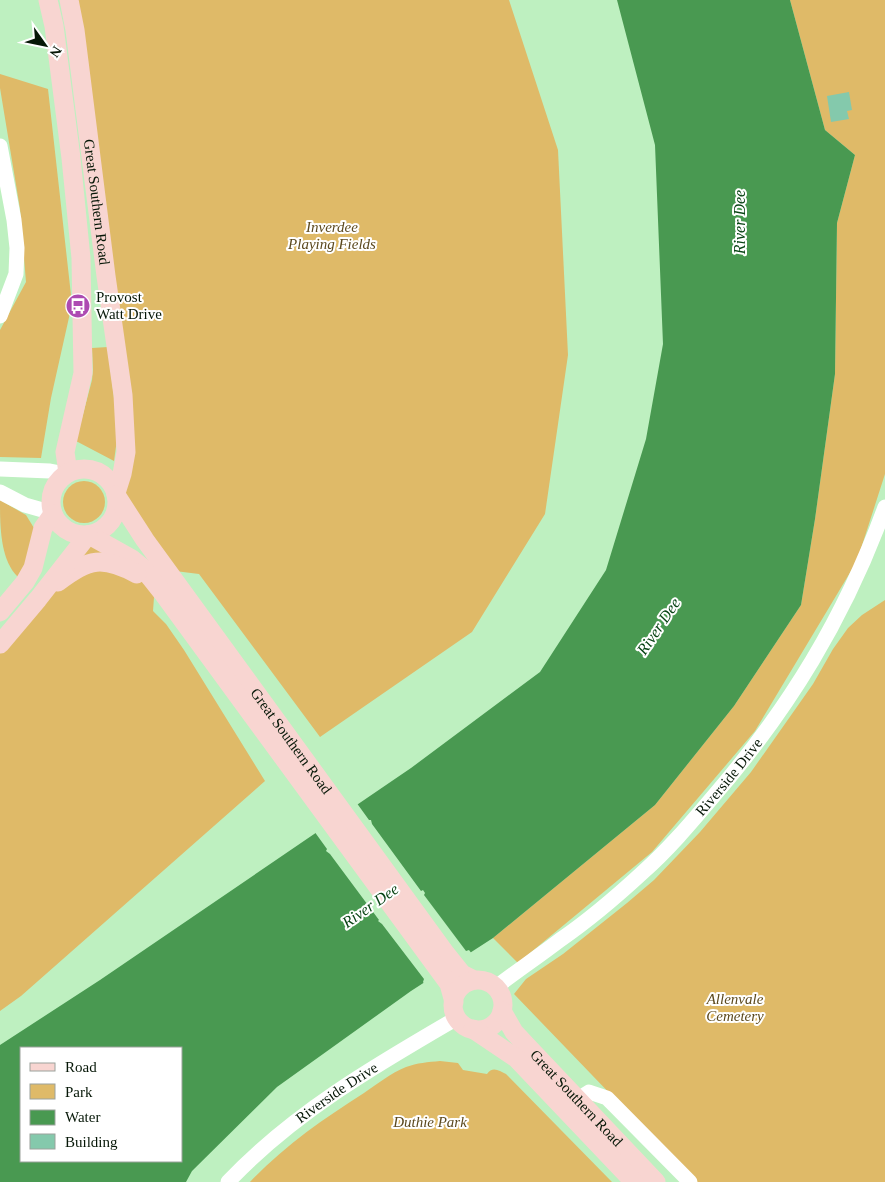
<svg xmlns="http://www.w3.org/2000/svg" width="885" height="1182" viewBox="0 0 885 1182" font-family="'Times New Roman',serif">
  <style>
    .green { fill: #dfba68 }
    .water { fill: #499951; fill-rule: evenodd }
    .pier { fill: #bef0c0 }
    .building { fill: #84c9ac }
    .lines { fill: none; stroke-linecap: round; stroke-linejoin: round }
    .minor { stroke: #fff; stroke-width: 15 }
    .major { stroke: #f8d5d1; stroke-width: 19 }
    .labels { text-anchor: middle; stroke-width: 4; stroke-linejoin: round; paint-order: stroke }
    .street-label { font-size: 15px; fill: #061707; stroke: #fff }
    .park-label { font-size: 15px; font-style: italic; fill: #5c491e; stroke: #fff }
    .poi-label { font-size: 15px; fill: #061707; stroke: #fff; text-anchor: start }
    .water-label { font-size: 16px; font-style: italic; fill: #084414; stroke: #fff }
  </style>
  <rect width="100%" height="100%" fill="#bef0c0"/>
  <g class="green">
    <polygon points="69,0 509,0 558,150 568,355 545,514 472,632 320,737 199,574 167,570 116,495 126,452"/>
    <polygon points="790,0 885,0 885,474 857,561 755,731 652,852 518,963 493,938 655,805 734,706 801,605 815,519 835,374 837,223 855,155 825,130"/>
    <polygon points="0,74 48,89 72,304 51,398 41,458 0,457 0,330 26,282 20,209 0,88"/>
    <polygon points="108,347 118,432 114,461 76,441 92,380 93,370 92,348"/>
    <circle cx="84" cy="502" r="21"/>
    <path d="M0,500L26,515L34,528L29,556L18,577C0,560 0,526 0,500Z"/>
    <polygon points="89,535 155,584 153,611 166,624 184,650 265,781 21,996 0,1011 0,644"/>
    <polygon points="885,600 885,1182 695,1182 514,994 526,979 563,954 627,903 654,880 700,832 751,772 813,684 833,649 848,628 862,615"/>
    <path d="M440,1061L458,1063L463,1070L487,1074C492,1066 499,1070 506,1074L612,1182H250C283,1147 323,1119 364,1093C377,1084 391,1073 406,1067C417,1063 428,1062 440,1061Z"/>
  </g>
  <path class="water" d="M617,0H790L825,130L855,155L837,223L835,374L815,519L801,605L734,706L655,805L493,938L411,991L277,1087L192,1171L186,1182H0V1045L100,980L411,768L540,672L606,570L646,439L663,344L655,145ZM21,1048H181V1161H21Z"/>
  <polygon class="pier" points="356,802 369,820 371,820 372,824 421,891 423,890 425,893 424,895 466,951 469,950 472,954 425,985 423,982 424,979 382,924 378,921 379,920 330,854 326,851 327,849 314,831"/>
  <polygon class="building" points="849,92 852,110 847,111 849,119 831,122 827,96"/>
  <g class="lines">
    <g class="minor">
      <polyline points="0,146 14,220 17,248 16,274 0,316"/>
      <polyline points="0,469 50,471 66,474"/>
      <polyline points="0,492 25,505 53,513"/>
      <path id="s1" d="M496,987C517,971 539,956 560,940C589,920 616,897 642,873C668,850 690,824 712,798C789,709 845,617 885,507"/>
      <polyline points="578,1099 589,1092 607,1098 690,1182"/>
      <path id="s2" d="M228,1182C293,1113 376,1065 457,1018"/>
    </g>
    <g class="major">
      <polyline points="48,0 54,26 71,158 81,258 83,373 65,452 68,473"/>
      <path id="s3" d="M69,0L75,30L106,276L123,395L126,452L122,474L116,493"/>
      <circle cx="84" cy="502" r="33"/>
      <path id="s4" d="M116,495L145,540L446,954L462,974L474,980"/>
      <polyline points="89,535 132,559 143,568 162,592 449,984 454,1002"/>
      <path d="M58,582C89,558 103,556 137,574"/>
      <polyline points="0,612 25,582 33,568 43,528 53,514"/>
      <polyline points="0,644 38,599 88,535"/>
      <circle cx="478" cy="1005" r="25"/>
      <path id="s5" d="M502,1011L514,1032L528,1047L656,1182"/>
      <polyline points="473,1029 516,1058 634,1182"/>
    </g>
  </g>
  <defs>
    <symbol id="bus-disc" viewBox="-11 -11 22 22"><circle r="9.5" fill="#ad4bb2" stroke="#fff"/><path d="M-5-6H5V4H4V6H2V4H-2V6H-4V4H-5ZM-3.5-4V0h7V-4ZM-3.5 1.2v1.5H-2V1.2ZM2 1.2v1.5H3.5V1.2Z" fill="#fff"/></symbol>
  </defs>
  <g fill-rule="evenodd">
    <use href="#bus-disc" x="64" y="292" width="28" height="28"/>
  </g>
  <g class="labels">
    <g class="street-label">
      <text dy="5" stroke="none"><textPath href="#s3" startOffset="204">Great Southern Road</textPath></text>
      <text dy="5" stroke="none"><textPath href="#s4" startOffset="302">Great Southern Road</textPath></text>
      <text dy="5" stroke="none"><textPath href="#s1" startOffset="315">Riverside Drive</textPath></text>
      <text dy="5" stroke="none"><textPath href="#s2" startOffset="141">Riverside Drive</textPath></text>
      <text dy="5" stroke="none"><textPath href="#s5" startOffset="115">Great Southern Road</textPath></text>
    </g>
    <g class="park-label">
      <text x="332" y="232">Inverdee<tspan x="332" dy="17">Playing Fields</tspan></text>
      <text x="735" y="1004">Allenvale<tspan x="735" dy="17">Cemetery</tspan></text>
      <text x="430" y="1127">Duthie Park</text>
    </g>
    <g class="poi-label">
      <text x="96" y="302">Provost<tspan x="96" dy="17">Watt Drive</tspan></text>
    </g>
    <g class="water-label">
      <text transform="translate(739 222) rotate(-90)" y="6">River Dee</text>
      <text transform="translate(658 626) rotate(-56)" y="6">River Dee</text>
      <text transform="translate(370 905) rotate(-35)" y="6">River Dee</text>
    </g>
  </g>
  <rect x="20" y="1047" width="162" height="115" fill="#ffffff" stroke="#9ba29c"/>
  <rect x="30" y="1063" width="25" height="8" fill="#f8d5d1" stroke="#9ba29c"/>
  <text x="65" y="1072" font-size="15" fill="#061707">Road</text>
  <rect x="30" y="1084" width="25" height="15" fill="#dfba68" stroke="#9ba29c"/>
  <text x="65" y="1097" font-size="15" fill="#061707">Park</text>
  <rect x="30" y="1110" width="25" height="15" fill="#499951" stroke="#9ba29c"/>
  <text x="65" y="1122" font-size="15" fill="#061707">Water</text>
  <rect x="30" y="1134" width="25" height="15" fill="#84c9ac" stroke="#9ba29c"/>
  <text x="65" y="1147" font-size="15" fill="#061707">Building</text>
  <g transform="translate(45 45) rotate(123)" stroke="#ffffff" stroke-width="4" paint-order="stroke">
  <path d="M0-4L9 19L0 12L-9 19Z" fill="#061707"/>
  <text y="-8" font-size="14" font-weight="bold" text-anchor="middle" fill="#061707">N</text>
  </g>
</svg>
